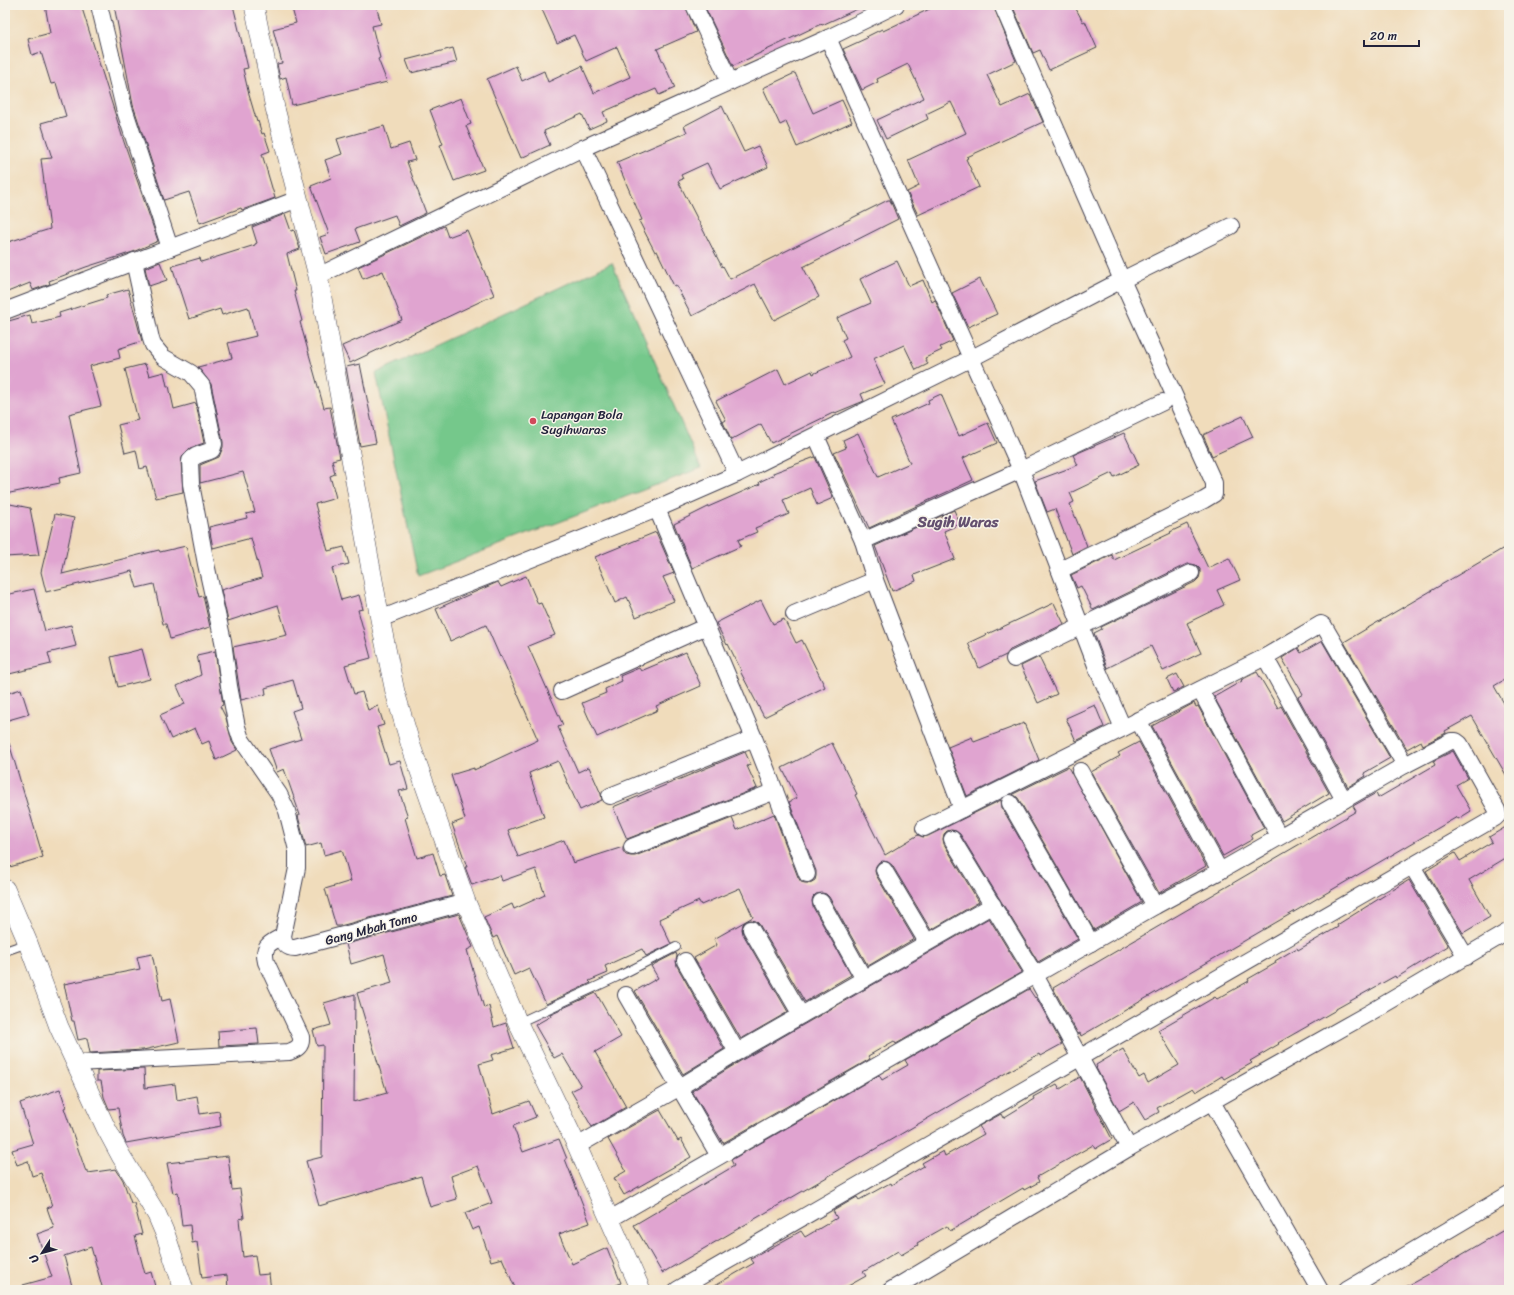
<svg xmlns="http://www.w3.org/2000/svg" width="1514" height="1295" viewBox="0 0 1514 1295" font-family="Sriracha,sans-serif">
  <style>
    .green { fill: #74c88b; stroke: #4b7563 }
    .building { fill: #e0a4d0 }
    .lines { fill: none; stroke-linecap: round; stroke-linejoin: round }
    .service-casing { stroke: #413e4e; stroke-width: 10 }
    .minor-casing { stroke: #413e4e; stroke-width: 18 }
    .tertiary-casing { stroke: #413e4e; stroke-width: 20 }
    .service { stroke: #fff; stroke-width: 8 }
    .minor { stroke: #fff; stroke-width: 16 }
    .tertiary { stroke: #fff; stroke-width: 19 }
    .poi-dot { fill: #d1495b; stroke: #f7f3e8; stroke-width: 1.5 }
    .labels { text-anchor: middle; stroke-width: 3; stroke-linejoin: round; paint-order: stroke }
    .poi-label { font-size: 13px; fill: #22223b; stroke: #f7f3e8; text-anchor: start }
    .street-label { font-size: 13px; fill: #22223b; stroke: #f7f3e8 }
    .quarter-label { font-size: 15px; font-weight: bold; fill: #64506f; stroke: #f7f3e8 }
  </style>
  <rect width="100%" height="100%" fill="#f7f3e8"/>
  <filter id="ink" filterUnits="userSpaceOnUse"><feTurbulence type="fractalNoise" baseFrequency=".025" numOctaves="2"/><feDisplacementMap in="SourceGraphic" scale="8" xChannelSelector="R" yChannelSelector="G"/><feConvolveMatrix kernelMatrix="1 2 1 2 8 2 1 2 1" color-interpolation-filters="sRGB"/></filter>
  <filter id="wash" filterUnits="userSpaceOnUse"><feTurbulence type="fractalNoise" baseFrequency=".012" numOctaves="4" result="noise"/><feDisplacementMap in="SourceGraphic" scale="16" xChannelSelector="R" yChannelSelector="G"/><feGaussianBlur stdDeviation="0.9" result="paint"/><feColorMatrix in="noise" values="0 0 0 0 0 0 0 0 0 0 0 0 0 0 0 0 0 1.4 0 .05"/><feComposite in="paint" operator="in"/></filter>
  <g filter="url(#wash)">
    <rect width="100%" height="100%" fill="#f0dcbb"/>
    <polygon class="green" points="612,263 701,468 418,576 376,373"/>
    <g id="blocks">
      <g class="building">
        <polygon points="45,5 81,5 124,142 158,241 133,252 86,267 49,281 50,284 33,290 30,283 5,293 5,243 50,229 41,159 52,158 41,123 66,116 56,83 51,84 41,52 32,55 28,39 50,33"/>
        <polygon points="114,5 233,5 248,68 243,69 249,95 257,122 258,121 262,134 264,133 270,151 262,154 275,198 242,210 241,208 200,223 189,192 164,200 133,105"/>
        <polygon points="291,5 376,5 381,24 372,26 380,58 378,59 387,82 292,105 286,77 280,79 277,64 282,63 273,29 296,23"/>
        <polygon points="540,5 685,5 696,32 657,49 675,88 659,95 656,89 603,112 607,121 589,129 582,114 544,131 550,145 521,158 487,79 516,66 522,81 544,71 548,82 582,66 594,93 630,77 617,47 586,61 574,35 557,43"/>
        <polygon points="704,5 866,5 822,25 821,24 733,66"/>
        <polygon points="938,5 993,5 1016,61 987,75 1002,107 1030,94 1043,122 967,157 968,158 966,159 979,187 918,215 907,192 919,186 908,160 966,133 951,102 926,114 928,119 886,139 877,120 924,98 908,64 877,79 878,82 862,90 843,49 867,38 866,37 882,29 883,31"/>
        <polygon points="1012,5 1074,5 1083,22 1085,21 1097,48 1049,70 1040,50 1033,53"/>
        <polygon points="453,48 457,62 411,73 406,60"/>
        <polygon points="795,73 813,113 842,100 852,122 797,147 786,122 780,125 763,88"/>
        <polygon points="461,98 471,124 466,126 484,170 454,181 440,145 443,144 430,110"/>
        <polygon points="722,106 744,152 758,146 768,167 720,189 707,163 681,175 683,179 678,181 722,267 723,266 730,279 888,200 890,200 898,219 803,267 819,297 774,320 755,284 692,316 676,285 674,286 657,251 655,252 639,221 642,220 617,162 687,132 684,126"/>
        <polygon points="384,126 391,149 409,143 415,160 407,162 426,213 399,226 395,215 355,229 360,242 326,254 320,237 329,234 311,186 331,178 325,160 342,154 337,139"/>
        <polygon points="285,214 291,231 294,230 300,249 287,254 296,291 294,291 302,321 300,322 324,408 330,407 340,458 332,460 335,474 330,476 336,498 315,504 328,551 344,547 349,564 332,568 341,600 359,595 363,609 358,610 371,658 345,665 354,694 362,692 368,710 378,706 384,725 377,727 389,764 400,761 408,789 399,791 408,817 405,818 417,858 433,853 440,876 445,875 452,896 340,926 336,926 325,889 351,881 342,850 324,855 321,843 306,847 298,816 300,815 284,769 277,772 269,749 301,739 292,711 301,708 293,680 265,688 266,694 241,700 233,647 287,635 278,605 228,621 221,590 262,578 251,538 213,548 209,527 247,518 246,514 255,512 243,472 200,483 200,465 219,457 223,447 223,442 211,384 198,367 232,358 228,343 256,336 248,307 222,315 220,309 189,319 172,266 200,258 201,262 255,245 255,244 257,243 252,227"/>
        <polygon points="444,226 448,237 467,230 494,295 350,363 342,346 402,320 383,271 363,279 358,267"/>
        <polygon points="897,261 909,286 923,280 932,302 935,300 953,341 940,347 942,350 925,358 928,364 916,370 904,345 873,359 885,384 861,394 864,401 835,413 835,412 771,443 761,424 731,440 723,422 726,420 716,401 778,369 785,384 812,371 813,374 850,357 842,340 846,338 837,318 871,303 860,279"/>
        <polygon points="160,262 167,280 149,286 145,268"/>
        <polygon points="980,279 997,314 968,327 952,293"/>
        <polygon points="128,289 142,341 118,349 120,358 90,366 101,406 69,414 81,473 59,478 60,483 5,494 5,322 30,315 32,324 60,317 59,313 107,298 106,295"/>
        <polygon points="145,364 149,376 164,372 167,386 169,386 174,409 196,403 204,443 190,448 183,455 181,461 183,492 156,498 147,467 140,469 136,450 125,453 118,425 138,420 125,369"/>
        <polygon points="360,364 376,443 360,446 346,367"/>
        <polygon points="941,394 959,436 988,423 997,443 963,458 973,480 869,528 834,453 846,448 843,440 858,433 878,477 910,463 891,420 929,403 928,400"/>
        <polygon points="1243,416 1253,437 1212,456 1203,435"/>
        <polygon points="1124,433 1139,465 1114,477 1112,473 1070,493 1074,502 1070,504 1087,546 1072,554 1055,509 1047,512 1035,481 1078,465 1073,455"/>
        <polygon points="815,457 833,498 817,505 810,488 783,500 789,514 755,528 757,532 738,540 741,546 692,568 674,524 708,507 760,484 759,482 774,475 773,473"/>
        <polygon points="5,503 30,508 39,555 5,557"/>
        <polygon points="954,510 960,524 944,531 955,559 914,575 916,581 892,591 875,546"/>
        <polygon points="55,514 74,518 62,574 159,550 160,552 186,546 199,597 203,596 210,627 170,639 166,624 163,624 154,584 137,588 132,571 46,592 41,572"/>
        <polygon points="1187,524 1208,568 1229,558 1240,580 1217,590 1224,605 1187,623 1201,653 1163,671 1151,646 1107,668 1094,633 1102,629 1101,627 1195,582 1199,578 1200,574 1200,569 1196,565 1191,564 1187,564 1093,610 1081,586 1077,588 1071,575 1112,555 1114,560 1171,533 1170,532"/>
        <polygon points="656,532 674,573 663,577 674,601 636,617 627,597 615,603 595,557"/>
        <polygon points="1509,545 1509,677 1494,686 1509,712 1509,780 1472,716 1445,731 1446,733 1423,745 1421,741 1407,749 1344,642"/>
        <polygon points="526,576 538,604 541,603 555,635 528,646 563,725 558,727 578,772 589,767 601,794 602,800 580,810 558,761 529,773 544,817 508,830 518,857 564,840 573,863 623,847 623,851 626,855 631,856 635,856 732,818 737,830 774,814 798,877 801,882 805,883 810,883 815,880 816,876 816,871 789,802 797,798 782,768 832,743 857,794 855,795 885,855 918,835 923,837 928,836 1001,800 1002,808 1078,939 1038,962 960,834 956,831 951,830 947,831 944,834 943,839 944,844 979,902 931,930 892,865 888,862 883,861 879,862 876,866 875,871 876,875 914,939 868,966 829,897 826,894 822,893 816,894 813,897 812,901 813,907 851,975 805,1002 759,924 756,921 751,920 746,921 743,924 742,929 743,934 788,1012 741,1039 694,958 717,945 714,939 753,917 740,888 701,905 699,901 659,919 671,944 646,956 642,949 605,966 608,973 589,981 591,983 546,1004 529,968 514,975 497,936 493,938 484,917 512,904 514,909 545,895 536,869 502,881 500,875 472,885 465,867 467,867 452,824 465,819 451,775 474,768 474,770 538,740 501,656 500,657 486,625 450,641 436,609 498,582 501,587"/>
        <polygon points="34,589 45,631 71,625 76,646 48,653 51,664 5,675 5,595"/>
        <polygon points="761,600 773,624 784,619 796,643 802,640 825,687 764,717 740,671 741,670 728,644 727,645 716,623"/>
        <polygon points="1054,603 1064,624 1010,650 1006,655 979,668 968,643"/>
        <polygon points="1322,641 1390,758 1364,773 1366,776 1348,787 1298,697 1303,694 1282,658 1298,648 1301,653"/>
        <polygon points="142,649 150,679 118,687 111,657"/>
        <polygon points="215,651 223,705 220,706 226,718 232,742 237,750 216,760 209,741 202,744 195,728 171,739 160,715 185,704 177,686 201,675 197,655"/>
        <polygon points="686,652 701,686 656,706 658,710 597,737 582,703 606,693 605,689 622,681 620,676 639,668 641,671"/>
        <polygon points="1039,657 1057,694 1038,703 1021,666"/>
        <polygon points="1257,672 1278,708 1281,706 1329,793 1282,821 1214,697 1242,681 1241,680"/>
        <polygon points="1177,674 1184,687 1173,692 1167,679"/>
        <polygon points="21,689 29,714 5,721 5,694"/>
        <polygon points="1194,703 1196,707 1198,706 1264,828 1251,835 1253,839 1223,856 1152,726"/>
        <polygon points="1095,705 1104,727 1076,741 1066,718"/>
        <polygon points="1024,723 1039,760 967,796 948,747 972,737 974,742"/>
        <polygon points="1139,742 1206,866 1159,893 1091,772 1120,756 1118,753"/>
        <polygon points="9,743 43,857 10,867 5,852 5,744"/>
        <polygon points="1453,751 1468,778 1456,785 1471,811 1458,819 1457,817 1081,1036 1080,1033 1078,1034 1053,988 1353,813 1356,811 1353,806 1376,793 1378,798 1435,765 1433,761"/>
        <polygon points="745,752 751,765 747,766 757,788 627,839 613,807"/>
        <polygon points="1068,767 1142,902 1094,930 1018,798 1013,794"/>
        <polygon points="1509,825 1509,856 1469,880 1490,917 1463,933 1426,871 1455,853 1460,861 1492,842 1489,837"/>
        <polygon points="1409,880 1448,946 1396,978 1395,976 1336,1009 1336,1010 1278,1043 1279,1044 1250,1061 1252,1063 1224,1079 1222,1076 1196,1092 1193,1088 1157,1108 1159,1112 1145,1120 1134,1102 1119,1111 1096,1068 1097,1067 1096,1065 1123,1049 1139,1078 1144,1075 1148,1083 1179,1065 1158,1030 1215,997 1217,999 1249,981 1248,979 1276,963 1275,961 1297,948 1298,950 1338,927 1337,925"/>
        <polygon points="459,914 473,947 467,950 484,1008 489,1006 494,1027 506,1023 514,1048 491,1055 493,1060 479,1064 493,1114 529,1101 536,1117 513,1126 523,1152 559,1139 567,1159 565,1159 590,1223 559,1234 572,1264 607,1248 621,1283 605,1290 516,1290 502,1258 491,1261 479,1227 472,1230 465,1213 492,1203 478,1166 451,1176 457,1199 430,1207 421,1176 319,1206 306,1161 322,1157 323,1045 317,1046 313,1030 331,1025 324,1003 355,994 354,1102 387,1093 357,993 392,983 384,954 351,964 346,944"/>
        <polygon points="989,918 1022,972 896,1044 894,1041 868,1056 870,1059 723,1143 692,1091 742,1060"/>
        <polygon points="676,953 677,956 676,961 677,966 724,1049 683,1074 635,991 658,978 651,966"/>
        <polygon points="152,954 162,1001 170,999 179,1042 143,1050 90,1053 87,1038 78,1040 74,1021 72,1021 64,984 140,969 137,957"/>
        <polygon points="1029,989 1035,998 1036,997 1062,1044 1040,1056 1039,1054 1011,1070 662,1273 634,1225 734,1166 731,1160 879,1075 882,1080 908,1065 905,1060"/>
        <polygon points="596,993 621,1037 595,1052 626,1107 592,1127 571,1091 581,1086 562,1054 554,1058 535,1025 551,1016 550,1014"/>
        <polygon points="257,1028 259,1044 219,1046 218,1031"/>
        <polygon points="144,1069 145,1088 175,1084 177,1100 197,1096 200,1114 219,1111 221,1126 126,1143 123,1136 118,1108 109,1109 104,1097 101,1081 97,1081 97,1071"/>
        <polygon points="1080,1077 1112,1139 1095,1149 1093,1145 1037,1177 1039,1182 1024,1190 1023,1188 950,1231 947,1226 917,1243 918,1245 901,1255 898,1251 863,1272 866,1276 841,1290 707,1290 754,1263 751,1259 801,1231 805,1237 837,1218 833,1211 857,1197 859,1200 890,1183 891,1185 924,1166 922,1163 943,1151 945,1156 984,1134 979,1126 1001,1114 1003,1118 1034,1099 1033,1097 1057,1084 1060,1089"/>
        <polygon points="60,1089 66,1107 64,1108 85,1169 86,1171 88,1170 88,1173 116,1169 123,1180 131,1203 134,1203 142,1234 135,1236 145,1274 151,1272 156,1290 103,1290 91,1247 64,1256 73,1290 23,1290 23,1285 52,1277 37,1234 54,1228 47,1208 52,1206 41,1173 32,1176 28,1161 17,1165 12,1150 33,1144 20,1103"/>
        <polygon points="660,1110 678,1141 681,1139 691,1157 624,1195 614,1178 626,1171 608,1139"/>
        <polygon points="228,1156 232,1190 240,1189 244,1218 239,1219 243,1257 255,1255 258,1275 269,1274 271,1290 228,1290 227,1275 202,1278 197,1242 192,1243 190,1225 182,1226 178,1192 173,1193 167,1163"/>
        <polygon points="1509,1227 1509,1290 1400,1290 1427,1275"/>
      </g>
    </g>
  </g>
  <g filter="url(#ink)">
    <use href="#blocks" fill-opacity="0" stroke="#413e4e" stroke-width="1"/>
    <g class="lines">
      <defs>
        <g id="service">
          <polyline points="5,951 28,943"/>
          <polyline points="518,1023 617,977 676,947"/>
        </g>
        <g id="minor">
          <polyline points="99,5 124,108 170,248"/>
          <polyline points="694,5 730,82"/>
          <polyline points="1002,5 1122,280 1231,226"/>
          <polyline points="828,38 1021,470 1097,668 1123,728"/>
          <polyline points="583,148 737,474"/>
          <path d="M134,261L151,339L153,345L163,357L191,373L202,386L214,444L212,450C204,454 195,454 190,461L191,484L206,564L223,641L229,686L237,727L241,739L279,794L287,811L297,850V868L283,936C284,944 286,948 295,948L466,902"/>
          <polyline points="318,276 583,148 828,38 896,5"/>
          <polyline points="5,311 298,199"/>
          <polyline points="863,541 1021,470 1163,402"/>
          <polyline points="875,580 962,809"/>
          <polyline points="794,614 875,580 863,541 816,436"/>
          <polyline points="380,619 657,509 737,474 972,358 1122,280 1214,483 1214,494 1204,500 1060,570"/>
          <polyline points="1265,657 1344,800"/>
          <polyline points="1014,659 1191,573"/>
          <polyline points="1200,690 1279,836"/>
          <polyline points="562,691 707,626"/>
          <polyline points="1138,720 1220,871"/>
          <polyline points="1080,771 1155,906"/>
          <polyline points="775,791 807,874"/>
          <polyline points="610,796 754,738"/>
          <polyline points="1010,803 1091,943"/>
          <polyline points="924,828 1265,657 1321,624 1324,626 1405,765"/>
          <polyline points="952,839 1035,975 1129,1148"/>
          <polyline points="632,847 775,791 754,738 657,509"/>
          <polyline points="1412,866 1466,957"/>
          <polyline points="884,870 927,942"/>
          <polyline points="821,902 864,979"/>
          <polyline points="751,929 801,1015"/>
          <polyline points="685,961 737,1052"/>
          <polyline points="626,995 719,1156"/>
          <path d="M76,1063L289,1052C297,1049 302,1046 301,1037L266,962C262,945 270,943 283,936"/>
          <polyline points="1212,1102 1320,1290"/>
          <polyline points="577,1146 680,1087 737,1052 993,905"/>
          <polyline points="610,1219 1155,906 1220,871 1405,765 1451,741 1456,741 1460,744 1497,810 1498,815 1495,818 677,1290"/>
          <polyline points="891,1290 1129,1148 1371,1012 1509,931"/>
          <polyline points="1347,1290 1509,1194"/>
        </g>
        <g id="tertiary">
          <polyline points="254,5 275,108 318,276 380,619 395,692 411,746 466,902 518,1023 577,1146 641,1290"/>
          <polyline points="5,889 28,943 59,1027 106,1128 121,1156 157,1215 166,1236 184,1290"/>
        </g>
      </defs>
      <use href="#service" class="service-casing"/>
      <use href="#minor" class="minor-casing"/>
      <use href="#tertiary" class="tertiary-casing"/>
      <use href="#service" class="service"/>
      <use href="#minor" class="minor"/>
      <use href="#tertiary" class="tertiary"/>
    </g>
  </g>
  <circle class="poi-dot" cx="533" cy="421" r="4"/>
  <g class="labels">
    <g class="poi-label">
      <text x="541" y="419">Lapangan Bola<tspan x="541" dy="15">Sugihwaras</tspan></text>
    </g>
    <g class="street-label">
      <text transform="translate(371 928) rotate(-15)" y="5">Gang Mbah Tomo</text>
    </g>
    <g class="quarter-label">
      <text x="958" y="527">Sugih Waras</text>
    </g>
  </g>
  <rect width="1514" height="1295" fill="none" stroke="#f7f3e8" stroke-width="20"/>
  <g transform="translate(42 1253) rotate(234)" stroke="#f7f3e8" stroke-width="3" paint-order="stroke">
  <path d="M0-3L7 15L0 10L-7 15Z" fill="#22223b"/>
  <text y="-6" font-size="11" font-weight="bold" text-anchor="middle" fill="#22223b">U</text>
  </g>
  <path d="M1364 40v6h55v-6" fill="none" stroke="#22223b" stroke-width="2"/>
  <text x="1370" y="40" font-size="12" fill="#22223b" stroke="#f7f3e8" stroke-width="3" paint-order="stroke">20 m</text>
</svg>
